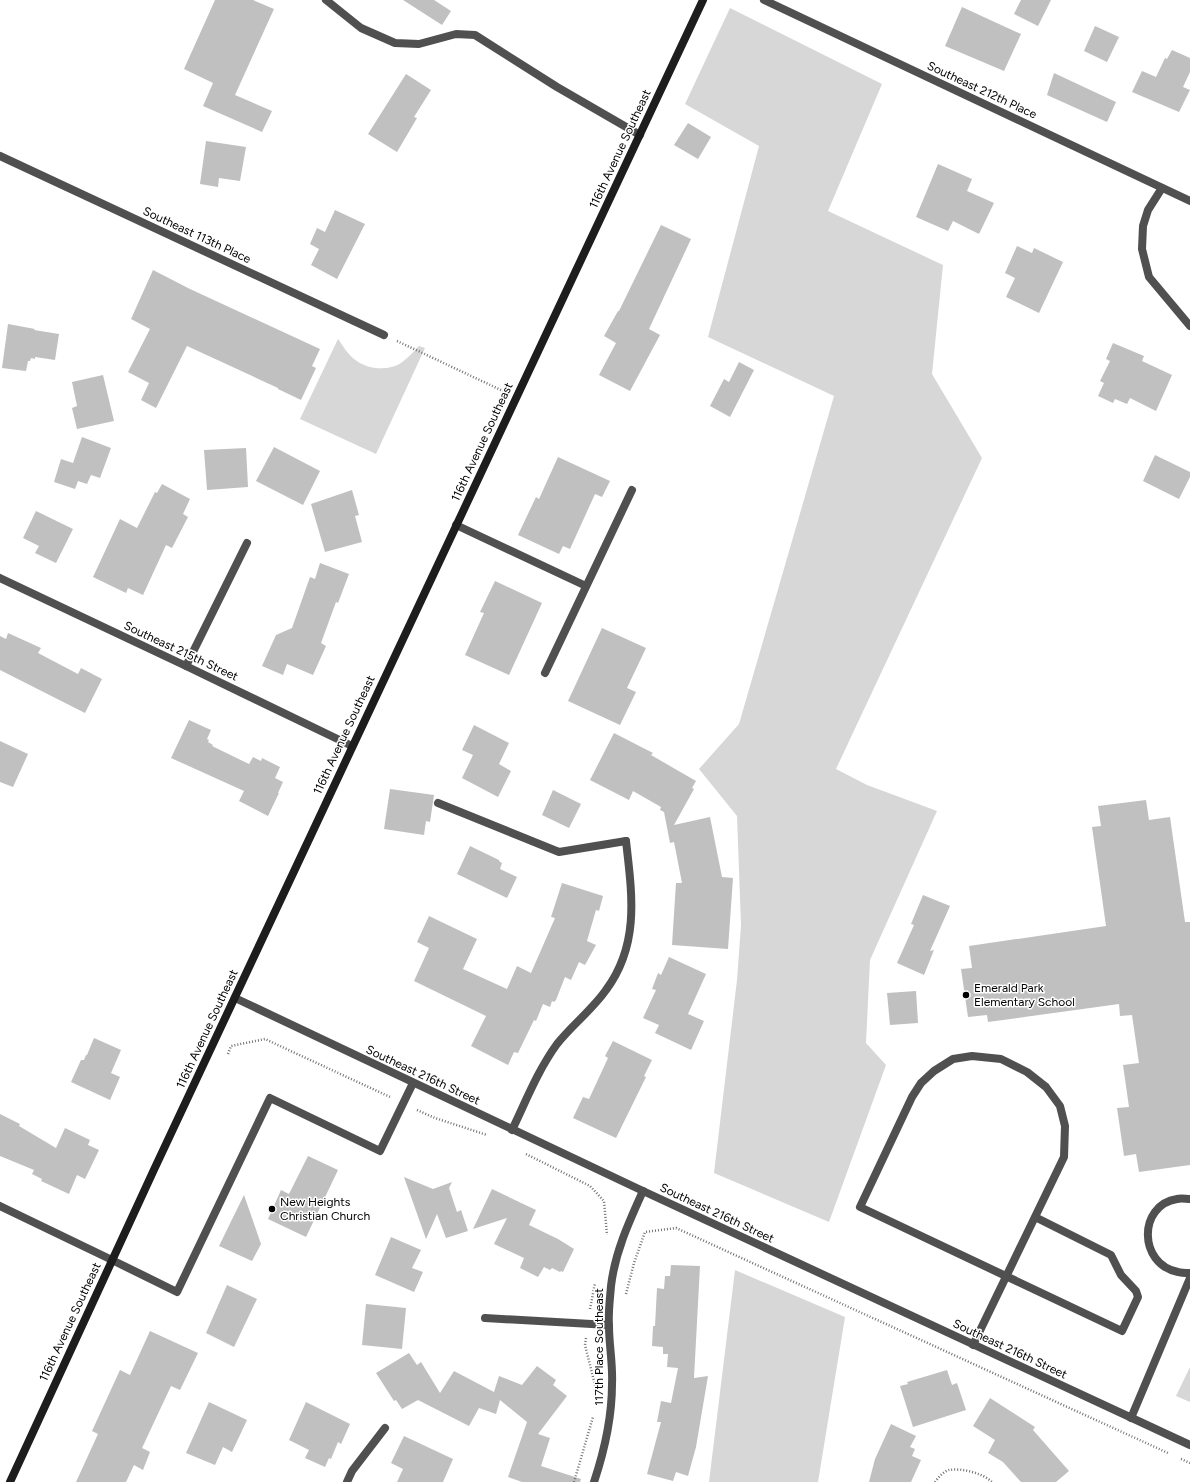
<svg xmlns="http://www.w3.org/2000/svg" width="1190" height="1482" viewBox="0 0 1190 1482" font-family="Figtree,sans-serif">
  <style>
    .green { fill: #d7d7d7 }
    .building { fill: #c0c0c0 }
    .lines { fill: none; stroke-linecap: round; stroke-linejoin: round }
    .path { stroke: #727272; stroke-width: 2.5; stroke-dasharray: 1 2; stroke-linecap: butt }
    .service { stroke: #505050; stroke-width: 8 }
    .minor { stroke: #505050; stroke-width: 8 }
    .secondary { stroke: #1d1d1d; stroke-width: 8 }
    .poi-dot { fill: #000; stroke: #fff; stroke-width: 1.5 }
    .labels { text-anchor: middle; stroke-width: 3; stroke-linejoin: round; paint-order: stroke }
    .street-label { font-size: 12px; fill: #000; stroke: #fff }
    .poi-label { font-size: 12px; fill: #000; stroke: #fff; text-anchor: start }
  </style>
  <rect width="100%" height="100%" fill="#fff"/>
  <g class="green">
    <polygon points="730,8 882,84 828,211 943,265 932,374 982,458 836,769 867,785 937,811 870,960 866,1043 886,1065 829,1222 714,1173 737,980 741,925 737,816 699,769 739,724 834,396 708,337 759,146 685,104"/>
    <path d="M338,339C343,346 347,353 354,359C366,369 387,372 401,363C408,358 413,352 419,346L425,348L376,454L300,419Z"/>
    <polygon points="735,1270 845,1317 818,1482 709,1482"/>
    <polygon points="1190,1367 1190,1402 1176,1396"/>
  </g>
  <g class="building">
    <polygon points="215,0 253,0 274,9 235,95 272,111 262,132 203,106 213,83 184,69"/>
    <polygon points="403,0 434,0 451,11 442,25"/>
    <polygon points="1021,0 1051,0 1038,26 1014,14"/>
    <polygon points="962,7 1021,34 1004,71 945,46"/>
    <polygon points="1095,26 1119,37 1107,62 1084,51"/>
    <polygon points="1172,50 1190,58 1190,72 1183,87 1190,90 1179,112 1132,92 1142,71 1156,77 1165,58 1167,59"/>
    <polygon points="1054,73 1116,102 1107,122 1047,95"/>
    <polygon points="406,74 431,90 414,117 417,118 397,152 368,134"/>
    <polygon points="688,123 711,137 698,159 674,145"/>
    <polygon points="206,141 246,147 240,181 219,178 218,187 200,184"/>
    <polygon points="938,164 972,179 967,191 994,203 979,234 953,221 948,231 916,217"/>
    <polygon points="335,210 365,224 337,279 311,265 319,249 310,244 317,228 325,232"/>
    <polygon points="661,225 691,239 649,329 660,335 630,391 599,375 616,343 604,336 618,311 619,311"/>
    <polygon points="1017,246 1032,253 1034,248 1063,262 1039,313 1006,297 1015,278 1005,273"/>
    <polygon points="153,270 190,289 320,349 312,366 316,368 301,400 278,389 278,388 187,346 156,408 141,400 149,383 128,372 150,329 131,319"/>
    <polygon points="8,324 35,329 34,330 59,334 55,360 35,357 35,359 31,358 30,361 28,361 26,371 2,368"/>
    <polygon points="1113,343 1144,356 1142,361 1172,375 1156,411 1130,398 1127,404 1115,399 1113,403 1098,396 1104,383 1100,381 1110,361 1106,359"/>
    <polygon points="739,362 754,370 730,417 710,406 724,379 729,382"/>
    <polygon points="103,375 114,421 77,429 72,408 77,406 72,382"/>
    <polygon points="82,437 111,448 100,478 91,475 87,484 78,481 75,489 54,482 61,459 73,463"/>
    <polygon points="274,447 320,471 303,505 256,481"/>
    <polygon points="246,448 248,487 207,490 204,450"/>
    <polygon points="1155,455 1190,472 1190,477 1179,499 1143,481"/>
    <polygon points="558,457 610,481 602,497 595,494 570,549 563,546 559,554 518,535 536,497 539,499"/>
    <polygon points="162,484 190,499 183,514 188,517 172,548 166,545 143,595 128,588 126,593 93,577 120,519 137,528 155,492 157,493"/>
    <polygon points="352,490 359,515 355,516 362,542 325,552 311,504"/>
    <polygon points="36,511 73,529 56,563 35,553 39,546 23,538"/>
    <polygon points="320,563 349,574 338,603 336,602 321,643 326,646 313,675 287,664 283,675 262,666 276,635 292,628 310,577 315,579"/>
    <polygon points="495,581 542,603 509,675 465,655 484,613 480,612"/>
    <polygon points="602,628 646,648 627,688 636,692 620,725 568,701"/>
    <polygon points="8,633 41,648 38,653 78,674 81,668 102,679 85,713 0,670 0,636 6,639"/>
    <polygon points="189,720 211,730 207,739 209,740 208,742 213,745 212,746 249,764 253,757 261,761 262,758 280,767 275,778 283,782 278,793 279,793 268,816 239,801 244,791 171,758"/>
    <polygon points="474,725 509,743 499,764 511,771 498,797 462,778 473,755 462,750"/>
    <polygon points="614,733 653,753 651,755 696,781 692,788 694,789 674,825 710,817 722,877 733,878 728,949 672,945 676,883 682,883 674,842 670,843 664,812 660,810 661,807 633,791 629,800 590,780"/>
    <polygon points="0,741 28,754 13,787 0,782"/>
    <polygon points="390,789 434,795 430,822 426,821 424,835 384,829"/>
    <polygon points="553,790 581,804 569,828 542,815"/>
    <polygon points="1146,800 1149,820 1170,817 1185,922 1190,922 1190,1165 1139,1172 1136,1154 1124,1156 1117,1108 1129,1107 1123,1065 1139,1063 1132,1015 1120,1016 1119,1004 988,1022 987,1015 968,1017 961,969 972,968 969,946 1106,926 1092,827 1101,826 1098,806"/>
    <polygon points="470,846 499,860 499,861 502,863 500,869 517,877 507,898 457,874"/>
    <polygon points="562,883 603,896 599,911 596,910 587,941 596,945 585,965 579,962 571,980 565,977 556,1000 554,1002 552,1001 550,1007 543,1004 536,1021 534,1020 518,1053 514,1052 508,1065 471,1046 486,1016 414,981 429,948 417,942 429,916 477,939 463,969 507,989 517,966 531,973 555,918 551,917"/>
    <polygon points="923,895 950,906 930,951 934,950 924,975 897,963 914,925 911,924"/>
    <polygon points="669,957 706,974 688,1014 704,1021 691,1050 655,1033 659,1025 643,1018 656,990 652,989 658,973 661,975"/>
    <polygon points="916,991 918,1023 890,1025 887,993"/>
    <polygon points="94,1038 121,1050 111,1073 120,1077 110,1100 71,1082 81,1060 84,1060 86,1055 87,1055"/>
    <polygon points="613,1041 652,1060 644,1076 646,1077 616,1138 573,1118 583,1097 589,1099 608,1058 605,1056"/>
    <polygon points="0,1114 20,1124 19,1126 56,1148 65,1128 90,1140 88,1145 99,1150 85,1179 77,1175 69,1194 41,1181 42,1179 32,1174 34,1170 0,1156"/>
    <polygon points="308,1156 338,1170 306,1237 268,1219 281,1190 289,1194"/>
    <polygon points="404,1177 433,1189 452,1182 449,1188 457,1212 461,1210 468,1231 446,1238 437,1214 426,1239"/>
    <polygon points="492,1189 536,1210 529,1225 558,1239 574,1249 563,1272 561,1271 560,1272 552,1268 550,1270 544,1267 538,1277 520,1268 524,1258 494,1244 507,1218 473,1229"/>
    <polygon points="244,1195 261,1244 252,1261 219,1246"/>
    <polygon points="391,1237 421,1250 412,1268 423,1272 414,1292 375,1275"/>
    <polygon points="671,1265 700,1266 694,1378 708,1376 696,1447 688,1476 676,1472 673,1481 647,1474 661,1422 657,1422 661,1401 671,1403 678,1368 667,1367 668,1354 663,1354 663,1347 652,1346 653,1326 655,1326 657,1288 664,1289 665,1276 670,1276"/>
    <polygon points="227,1285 257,1299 234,1347 206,1333"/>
    <polygon points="366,1304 406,1308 402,1349 362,1345"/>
    <polygon points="150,1331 198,1353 180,1390 171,1386 142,1448 150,1452 143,1470 134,1465 126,1482 76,1482 98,1434 92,1431 120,1370 130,1375"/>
    <polygon points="409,1353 417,1365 421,1362 440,1393 454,1371 494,1392 499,1376 522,1385 537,1366 556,1380 553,1385 567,1396 538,1434 550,1438 541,1466 581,1479 580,1482 522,1482 508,1477 527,1422 500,1400 496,1414 479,1408 469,1426 418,1400 402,1409 396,1400 394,1401 376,1373"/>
    <polygon points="947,1370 952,1385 957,1383 966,1410 913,1427 900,1386 908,1384 907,1382"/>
    <polygon points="990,1398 1035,1427 1033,1430 1069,1471 1056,1482 1021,1482 1003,1462 988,1453 995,1440 973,1426"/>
    <polygon points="209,1402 247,1420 232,1452 223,1447 215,1465 186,1453"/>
    <polygon points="306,1402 350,1424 341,1444 338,1442 331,1459 329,1458 325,1467 305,1458 309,1450 289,1440"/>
    <polygon points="891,1424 916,1436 910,1447 915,1449 912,1456 921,1460 911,1482 869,1482 875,1459"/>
    <polygon points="404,1436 453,1459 443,1482 397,1482 403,1469 391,1463"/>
  </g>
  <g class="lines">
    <g class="path">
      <polyline points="397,341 503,391"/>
      <polyline points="228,1054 231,1046 265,1039 390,1097"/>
      <polyline points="417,1110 435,1118 487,1135"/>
      <polyline points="526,1154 590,1186 604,1201 607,1235"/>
      <polyline points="626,1294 634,1263 645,1232 676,1228 1168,1453"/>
      <polyline points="590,1309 595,1283"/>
      <polyline points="586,1338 585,1345 596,1389"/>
      <polyline points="1181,1459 1190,1463"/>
      <polyline points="574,1482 593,1417"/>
      <path d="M935,1482C938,1478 944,1471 949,1470C963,1468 982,1473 992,1482"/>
    </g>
    <g class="service">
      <polyline points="326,0 361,28 395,43 419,44 456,34 475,35 557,87 640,135"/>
      <polyline points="1162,188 1148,210 1143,226 1142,249 1149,277 1190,326"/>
      <polyline points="438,803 559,852 626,841"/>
      <path d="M1190,1199C1186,1199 1181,1198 1177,1199C1138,1205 1138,1264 1178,1272C1181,1273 1186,1273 1190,1273"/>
      <polyline points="112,1260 177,1292 270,1098 380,1151 413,1083"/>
      <polyline points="973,1345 1064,1157 1065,1126 1060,1106 1046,1087 1027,1072 1001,1059 972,1056 953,1059 934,1071 921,1083 912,1097 860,1207 1122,1331 1138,1297 1136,1291 1121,1275 1111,1255 1035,1217"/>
      <polyline points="1131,1418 1190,1278"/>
      <polyline points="347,1482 352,1471 385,1428"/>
    </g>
    <g class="minor">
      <polyline points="764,0 1190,201"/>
      <polyline points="0,156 384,335"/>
      <polyline points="456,525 586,586"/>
      <polyline points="0,578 186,666 352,746"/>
      <polyline points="186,666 247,543"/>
      <polyline points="545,673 632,490"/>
      <polyline points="235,998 643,1191 1190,1445"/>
      <path d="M512,1130C526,1101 538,1070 557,1044C572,1025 592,1010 606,990C640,944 632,894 626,841"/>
      <polyline points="0,1206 112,1260"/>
      <polyline points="485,1318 609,1325"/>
      <path d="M594,1482C605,1449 612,1418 612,1384C613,1364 609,1345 609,1326C608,1313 610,1299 611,1286C615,1252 629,1222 643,1191"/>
    </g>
    <path class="secondary" d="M10,1482C237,986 471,493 703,0"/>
  </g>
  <g class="poi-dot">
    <circle cx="966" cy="995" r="4"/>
    <circle cx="272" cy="1209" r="4"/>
  </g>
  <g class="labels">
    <g class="street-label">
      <text transform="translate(982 90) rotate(25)" y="4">Southeast 212th Place</text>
      <text transform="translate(620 149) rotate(-65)" y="4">116th Avenue Southeast</text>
      <text transform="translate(197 235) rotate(25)" y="4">Southeast 113th Place</text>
      <text transform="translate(482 442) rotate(-65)" y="4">116th Avenue Southeast</text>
      <text transform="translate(181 651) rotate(25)" y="4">Southeast 215th Street</text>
      <text transform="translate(344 735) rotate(-65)" y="4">116th Avenue Southeast</text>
      <text transform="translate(207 1029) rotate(-65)" y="4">116th Avenue Southeast</text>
      <text transform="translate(423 1075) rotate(25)" y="4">Southeast 216th Street</text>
      <text transform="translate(717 1213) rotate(25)" y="4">Southeast 216th Street</text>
      <text transform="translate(70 1322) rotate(-65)" y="4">116th Avenue Southeast</text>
      <text transform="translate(599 1347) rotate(-90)" y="4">117th Place Southeast</text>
      <text transform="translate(1010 1349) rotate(25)" y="4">Southeast 216th Street</text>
    </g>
    <g class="poi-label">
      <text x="974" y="992">Emerald Park<tspan x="974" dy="14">Elementary School</tspan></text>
      <text x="280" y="1206">New Heights<tspan x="280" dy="14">Christian Church</tspan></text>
    </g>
  </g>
</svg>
